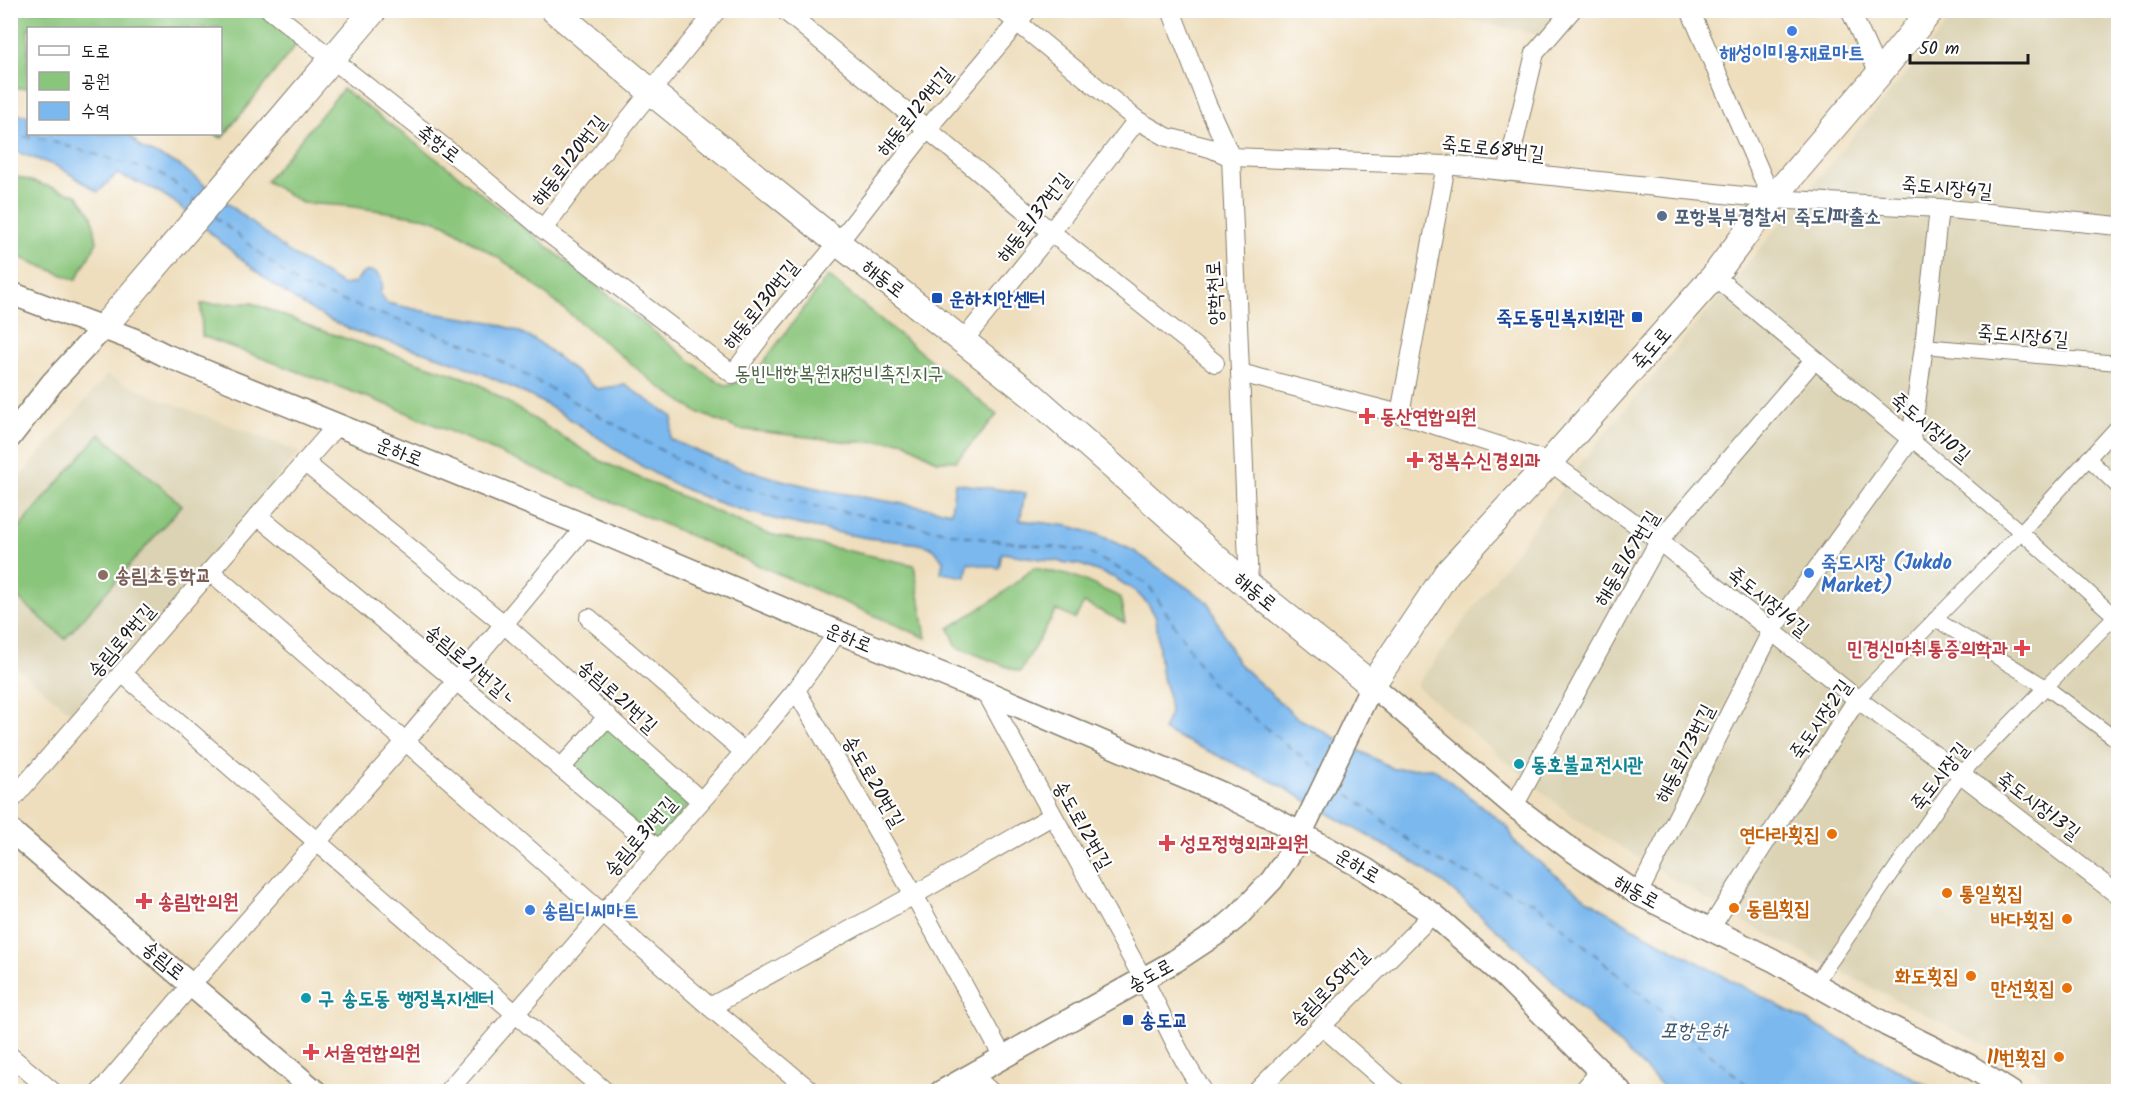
<svg xmlns="http://www.w3.org/2000/svg" width="2129" height="1102" viewBox="0 0 2129 1102" font-family="Kalam,'Poor Story',sans-serif">
  <style>
    .built { fill: #dbd3b4 }
    .green { fill: #89c57a; stroke: #52704b; stroke-width: 1.5 }
    .water { fill: #7ab8ee; stroke: #4b6a85; stroke-width: 1.5 }
    .lines { fill: none; stroke-linecap: round; stroke-linejoin: round }
    .ferry { stroke: #425a70; stroke-width: 1.5; stroke-dasharray: 8 6; stroke-linecap: butt }
    .pedestrian-casing { stroke: #857d6c; stroke-width: 16 }
    .minor-casing { stroke: #857d6c; stroke-width: 20 }
    .tertiary-casing { stroke: #857d6c; stroke-width: 25 }
    .secondary-casing { stroke: #857d6c; stroke-width: 28 }
    .pedestrian { stroke: #fff; stroke-width: 14 }
    .minor { stroke: #fff; stroke-width: 18 }
    .tertiary { stroke: #fff; stroke-width: 22 }
    .secondary { stroke: #fff; stroke-width: 26 }
    .shop-dot { fill: #3f7fe0; stroke: #fff; stroke-width: 2 }
    .service-dot { fill: #5c6f8a; stroke: #fff; stroke-width: 2 }
    .transit-dot { fill: #1a4fb4; stroke: #fff; stroke-width: 2 }
    .health-dot { fill: #e0444e; stroke: #fff; stroke-width: 2 }
    .education-dot { fill: #8d6e63; stroke: #fff; stroke-width: 2 }
    .culture-dot { fill: #0f9aa8; stroke: #fff; stroke-width: 2 }
    .food-dot { fill: #e8710a; stroke: #fff; stroke-width: 2 }
    .labels { text-anchor: middle; stroke-width: 4.5; stroke-linejoin: round; paint-order: stroke }
    .shop-label { font-size: 20px; font-weight: bold; fill: #366cbe; stroke: #fff; text-anchor: start }
    .street-label { font-size: 20px; fill: #1c1c1c; stroke: #fff }
    .service-label { font-size: 20px; font-weight: bold; fill: #4e5e75; stroke: #fff; text-anchor: start }
    .transit-label { font-size: 20px; font-weight: bold; fill: #164399; stroke: #fff; text-anchor: start }
    .park-label { font-size: 20px; fill: #486042; stroke: #fff }
    .health-label { font-size: 20px; font-weight: bold; fill: #be3a42; stroke: #fff; text-anchor: start }
    .education-label { font-size: 20px; font-weight: bold; fill: #785e54; stroke: #fff; text-anchor: start }
    .culture-label { font-size: 20px; font-weight: bold; fill: #0d838f; stroke: #fff; text-anchor: start }
    .food-label { font-size: 20px; font-weight: bold; fill: #c56008; stroke: #fff; text-anchor: end }
    .water-label { font-size: 21px; font-style: italic; fill: #425a70; stroke: #fff }
  </style>
  <rect width="100%" height="100%" fill="#fff"/>
  <filter id="ink" filterUnits="userSpaceOnUse"><feTurbulence type="fractalNoise" baseFrequency=".0167" numOctaves="2"/><feDisplacementMap in="SourceGraphic" scale="12" xChannelSelector="R" yChannelSelector="G"/><feConvolveMatrix kernelMatrix="1 2 1 2 8 2 1 2 1" color-interpolation-filters="sRGB"/></filter>
  <filter id="wash" filterUnits="userSpaceOnUse"><feTurbulence type="fractalNoise" baseFrequency=".008" numOctaves="4" result="noise"/><feDisplacementMap in="SourceGraphic" scale="24" xChannelSelector="R" yChannelSelector="G"/><feGaussianBlur stdDeviation="1.35" result="paint"/><feColorMatrix in="noise" values="0 0 0 0 0 0 0 0 0 0 0 0 0 0 0 0 0 1.4 0 .05"/><feComposite in="paint" operator="in"/></filter>
  <g filter="url(#wash)">
    <rect width="100%" height="100%" fill="#eedebd"/>
    <g class="built">
      <polygon points="1425,11 1561,11 1542,35"/>
      <polygon points="1958,11 2118,11 2118,1091 2054,1091 2034,1070 1743,922 1573,817 1416,686 1583,460"/>
      <polygon points="107,375 154,396 299,452 75,716 11,663 11,487"/>
    </g>
    <g class="green">
      <polygon points="11,11 260,11 300,40 222,138 214,134 220,134 220,28 28,28 28,88 17,88 11,84"/>
      <polygon points="343,89 458,175 712,378 727,386 753,376 828,276 997,415 956,461 937,461 903,441 850,442 738,429 697,412 657,385 511,266 445,224 427,218 347,206 302,203 266,181"/>
      <polygon points="11,175 77,195 92,215 97,242 76,280 11,254"/>
      <polygon points="252,303 323,331 474,381 601,461 765,533 914,565 926,638 396,408 202,336 201,304"/>
      <polygon points="100,434 182,505 65,639 11,592 11,537"/>
      <polygon points="1034,568 1076,577 1120,597 1125,623 1084,603 1075,619 1056,610 1020,672 957,647 949,628 995,599"/>
      <polygon points="606,725 693,800 657,842 570,768"/>
    </g>
    <path class="water" d="M11,115H28V134H129L141,148L179,165L293,255L343,285L355,283C366,261 389,273 380,293L387,303L432,313L491,322L518,331L540,343L597,389L625,385L673,417L670,439C695,450 720,462 747,470C813,491 883,500 951,512L955,483L1025,493L1020,520L1069,526L1099,535L1134,551L1208,602L1237,662L1296,717L1394,769L1433,768L1508,827L1516,844L1588,900L1630,926L1936,1090L1935,1092L1668,1091L1517,947L1448,887L1415,863L1276,783L1163,730L1170,713L1168,694L1161,672L1156,617L1148,604L1135,591L1115,578L1081,565L1002,553L999,568L968,563L966,577L941,573L943,560C939,556 935,550 930,547C921,542 880,540 867,538C807,527 743,515 687,490C631,466 586,424 532,397C498,380 463,364 427,353C394,343 360,336 328,319C271,290 223,242 173,201L156,190L117,174L98,192L59,167L11,150Z"/>
    <g class="lines">
      <g class="ferry">
        <polyline points="10,135 43,139 162,174 196,201"/>
        <polyline points="214,216 300,286 475,347 713,479 809,505 977,538 1085,551 1148,584 1212,684 1319,771"/>
        <polyline points="1337,785 1433,859 1535,903 1755,1092"/>
      </g>
    </g>
  </g>
  <g filter="url(#ink)">
    <g class="lines">
      <defs>
        <g id="pedestrian">
          <polyline points="1924,346 2118,363"/>
          <polyline points="1911,439 2021,532 2118,619"/>
          <polyline points="2088,458 2118,487"/>
          <polyline points="1935,619 2046,687 2118,741"/>
          <polyline points="1857,699 2021,532 2118,426"/>
          <polyline points="1815,984 1961,774 2118,613"/>
        </g>
        <g id="minor">
          <polyline points="270,10 473,170 543,229 733,374 768,327 838,243 927,129 1028,10"/>
          <polyline points="784,10 1051,232 1215,363"/>
          <polyline points="1002,10 1137,120 1167,137 1210,148 1231,157 1446,165 1772,199 1939,208 2118,226"/>
          <polyline points="1171,10 1207,104 1231,157 1249,586"/>
          <polyline points="1690,10 1772,199"/>
          <polyline points="1850,10 1879,74"/>
          <polyline points="1507,172 1535,53 1572,10"/>
          <polyline points="543,229 581,178 717,10"/>
          <polyline points="1714,276 1911,439"/>
          <polyline points="963,341 1051,232 1137,120"/>
          <polyline points="1240,373 1400,414 1550,462 1659,541 1857,699 1961,774 2118,895"/>
          <polyline points="1400,414 1446,165"/>
          <polyline points="304,462 505,625 701,801"/>
          <polyline points="258,516 658,849"/>
          <polyline points="210,571 710,1007 812,1092"/>
          <polyline points="589,618 744,752"/>
          <polyline points="122,673 606,1092"/>
          <polyline points="796,690 914,895 1003,1057"/>
          <path d="M986,692C1037,787 1089,881 1141,975C1163,1014 1178,1056 1204,1092"/>
          <polyline points="561,768 608,716"/>
          <polyline points="10,802 337,425"/>
          <polyline points="1514,806 1659,541 1814,360"/>
          <polyline points="1638,894 1771,632 1911,439 1924,346 1939,208"/>
          <polyline points="1710,929 1857,699"/>
          <polyline points="710,1007 914,895 1052,816"/>
          <polyline points="1322,1026 1397,1092"/>
          <polyline points="10,1056 53,1092"/>
          <polyline points="972,1074 991,1092"/>
          <polyline points="100,1092 192,984 406,741 586,526"/>
          <polyline points="447,1092 744,752 796,690 838,632"/>
          <polyline points="1256,1092 1433,914"/>
          <polyline points="1582,1092 1600,1071"/>
        </g>
        <g id="tertiary">
          <polyline points="10,293 135,340 165,355 586,526 838,632 986,692 1221,793 1272,818 1365,869 1433,914 1503,975 1621,1092"/>
          <polyline points="10,437 52,383 102,329"/>
          <polyline points="10,830 316,1092"/>
          <polyline points="941,1092 1175,961 1219,932 1238,916 1272,880 1287,858 1301,833 1372,685 1514,806 1569,848 1638,894 1773,960 1887,1025 1968,1065 2011,1092"/>
        </g>
        <g id="secondary">
          <polyline points="554,10 650,91 838,243 1033,396 1239,578 1372,685 1447,573 1550,462 1714,276 1772,199 1879,74 1931,10"/>
          <polyline points="102,329 374,10"/>
        </g>
      </defs>
      <use href="#pedestrian" class="pedestrian-casing"/>
      <use href="#minor" class="minor-casing"/>
      <use href="#tertiary" class="tertiary-casing"/>
      <use href="#secondary" class="secondary-casing"/>
      <use href="#pedestrian" class="pedestrian"/>
      <use href="#minor" class="minor"/>
      <use href="#tertiary" class="tertiary"/>
      <use href="#secondary" class="secondary"/>
    </g>
  </g>
  <g class="shop-dot">
    <circle cx="1792" cy="31" r="6"/>
    <circle cx="1809" cy="573" r="6"/>
    <circle cx="530" cy="910" r="6"/>
  </g>
  <circle class="service-dot" cx="1662" cy="216" r="6"/>
  <g class="transit-dot">
    <rect x="931" y="292" width="12" height="12" rx="3"/>
    <rect x="1631" y="311" width="12" height="12" rx="3"/>
    <rect x="1122" y="1014" width="12" height="12" rx="3"/>
  </g>
  <g class="health-dot">
    <path d="M1364 407h6v6h6v6h-6v6h-6v-6h-6v-6h6z"/>
    <path d="M1412 451h6v6h6v6h-6v6h-6v-6h-6v-6h6z"/>
    <path d="M2019 639h6v6h6v6h-6v6h-6v-6h-6v-6h6z"/>
    <path d="M1164 834h6v6h6v6h-6v6h-6v-6h-6v-6h6z"/>
    <path d="M141 892h6v6h6v6h-6v6h-6v-6h-6v-6h6z"/>
    <path d="M308 1043h6v6h6v6h-6v6h-6v-6h-6v-6h6z"/>
  </g>
  <circle class="education-dot" cx="103" cy="575" r="6"/>
  <g class="culture-dot">
    <circle cx="1519" cy="764" r="6"/>
    <circle cx="306" cy="998" r="6"/>
  </g>
  <g class="food-dot">
    <circle cx="1832" cy="834" r="6"/>
    <circle cx="1947" cy="893" r="6"/>
    <circle cx="1734" cy="908" r="6"/>
    <circle cx="2067" cy="919" r="6"/>
    <circle cx="1971" cy="976" r="6"/>
    <circle cx="2067" cy="988" r="6"/>
    <circle cx="2059" cy="1057" r="6"/>
  </g>
  <g class="labels">
    <g class="shop-label">
      <text x="1792" y="59" text-anchor="middle">해성이미용재료마트</text>
      <text x="1821" y="569">죽도시장 (Jukdo<tspan x="1821" dy="23">Market)</tspan></text>
      <text x="542" y="917">송림디씨마트</text>
    </g>
    <g class="street-label">
      <text transform="translate(914 111) rotate(-51)" y="7">해동로129번길</text>
      <text transform="translate(439 143) rotate(38)" y="7">축항로</text>
      <text transform="translate(1493 148) rotate(6)" y="7">죽도로68번길</text>
      <text transform="translate(568 160) rotate(-52)" y="7">해동로120번길</text>
      <text transform="translate(1947 187) rotate(5)" y="7">죽도시장4길</text>
      <text transform="translate(1033 217) rotate(-52)" y="7">해동로137번길</text>
      <text transform="translate(884 278) rotate(38)" y="7">해동로</text>
      <text transform="translate(1214 293) rotate(-93)" y="7">양학천로</text>
      <text transform="translate(760 304) rotate(-51)" y="7">해동로130번길</text>
      <text transform="translate(2023 335) rotate(5)" y="7">죽도시장6길</text>
      <text transform="translate(1651 348) rotate(-49)" y="7">죽도로</text>
      <text transform="translate(1931 427) rotate(40)" y="7">죽도시장10길</text>
      <text transform="translate(400 451) rotate(22)" y="7">운하로</text>
      <text transform="translate(1626 558) rotate(-59)" y="7">해동로167번길</text>
      <text transform="translate(1256 591) rotate(40)" y="7">해동로</text>
      <text transform="translate(1769 601) rotate(39)" y="7">죽도시장14길</text>
      <text transform="translate(849 637) rotate(22)" y="7">운하로</text>
      <text transform="translate(121 640) rotate(-49)" y="7">송림로9번길</text>
      <text transform="translate(472 665) rotate(40)" y="7">송림로21번길ㄴ</text>
      <text transform="translate(618 696) rotate(42)" y="7">송림로21번길</text>
      <text transform="translate(1820 719) rotate(-55)" y="7">죽도시장2길</text>
      <text transform="translate(1684 753) rotate(-63)" y="7">해동로173번길</text>
      <text transform="translate(1939 776) rotate(-52)" y="7">죽도시장길</text>
      <text transform="translate(874 781) rotate(60)" y="7">송도로20번길</text>
      <text transform="translate(2039 805) rotate(37)" y="7">죽도시장13길</text>
      <text transform="translate(1083 825) rotate(61)" y="7">송도로12번길</text>
      <text transform="translate(640 836) rotate(-49)" y="7">송림로31번길</text>
      <text transform="translate(1358 865) rotate(31)" y="7">운하로</text>
      <text transform="translate(1637 891) rotate(30)" y="7">해동로</text>
      <text transform="translate(164 960) rotate(40)" y="7">송림로</text>
      <text transform="translate(1150 975) rotate(-29)" y="7">송도로</text>
      <text transform="translate(1329 987) rotate(-45)" y="7">송림로55번길</text>
    </g>
    <g class="service-label">
      <text x="1674" y="223">포항북부경찰서 죽도1파출소</text>
    </g>
    <g class="transit-label">
      <text x="949" y="305">운하치안센터</text>
      <text x="1625" y="324" text-anchor="end">죽도동민복지회관</text>
      <text x="1140" y="1027">송도교</text>
    </g>
    <g class="park-label">
      <text x="839" y="380">동빈내항복원재정비촉진지구</text>
    </g>
    <g class="health-label">
      <text x="1380" y="423">동산연합의원</text>
      <text x="1428" y="467">정복수신경외과</text>
      <text x="2008" y="655" text-anchor="end">민경신마취통증의학과</text>
      <text x="1180" y="850">성모정형외과의원</text>
      <text x="158" y="908">송림한의원</text>
      <text x="324" y="1059">서울연합의원</text>
    </g>
    <g class="education-label">
      <text x="115" y="582">송림초등학교</text>
    </g>
    <g class="culture-label">
      <text x="1531" y="771">동호불교전시관</text>
      <text x="318" y="1005">구 송도동 행정복지센터</text>
    </g>
    <g class="food-label">
      <text x="1820" y="841">연다라횟집</text>
      <text x="1959" y="900" text-anchor="start">통일횟집</text>
      <text x="1746" y="915" text-anchor="start">동림횟집</text>
      <text x="2055" y="926">바다횟집</text>
      <text x="1959" y="983">화도횟집</text>
      <text x="2055" y="995">만선횟집</text>
      <text x="2047" y="1064">11번횟집</text>
    </g>
    <g class="water-label">
      <text x="1694" y="1037">포항운하</text>
    </g>
  </g>
  <rect width="2129" height="1102" fill="none" stroke="#fff" stroke-width="36"/>
  <rect x="27" y="27" width="195" height="108" fill="#ffffff" stroke="#a4a4a4" stroke-width="1.5"/>
  <rect x="39" y="46" width="30" height="9" fill="#ffffff" stroke="#a4a4a4" stroke-width="1.5"/>
  <text x="81" y="57" font-size="18" fill="#1c1c1c">도로</text>
  <rect x="39" y="72" width="30" height="18" fill="#89c57a" stroke="#a4a4a4" stroke-width="1.5"/>
  <text x="81" y="87" font-size="18" fill="#1c1c1c">공원</text>
  <rect x="39" y="102" width="30" height="18" fill="#7ab8ee" stroke="#a4a4a4" stroke-width="1.5"/>
  <text x="81" y="117" font-size="18" fill="#1c1c1c">수역</text>
  <path d="M1910 54v9h118v-9" fill="none" stroke="#1c1c1c" stroke-width="3"/>
  <text x="1919" y="54" font-size="18" fill="#1c1c1c" stroke="#ffffff" stroke-width="4.5" paint-order="stroke">50 m</text>
</svg>
